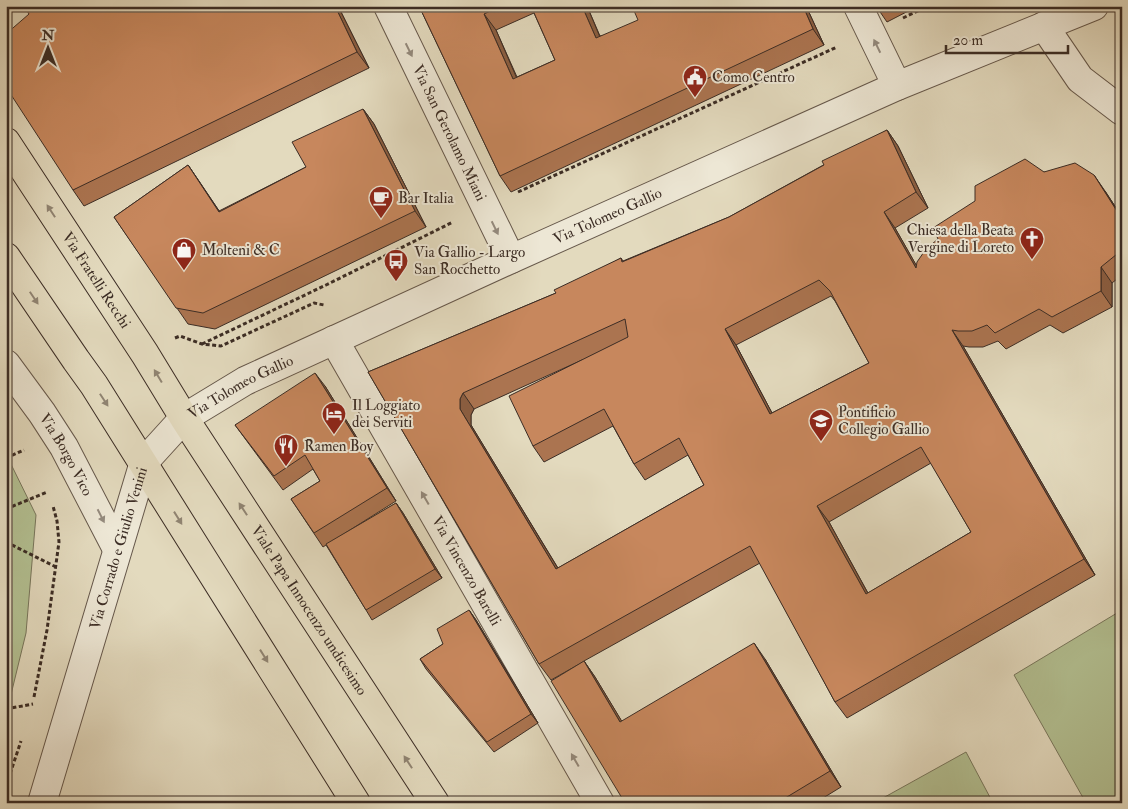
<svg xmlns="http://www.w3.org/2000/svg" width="1128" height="809" viewBox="0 0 1128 809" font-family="'IM FELL Double Pica',serif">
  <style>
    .green { fill: #b3c092; stroke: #78765c }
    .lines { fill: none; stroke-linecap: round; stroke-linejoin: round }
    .minor-casing { stroke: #66584b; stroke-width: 30 }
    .major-casing { stroke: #3c2d25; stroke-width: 30 }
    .path { stroke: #3c2d25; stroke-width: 3; stroke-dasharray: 4 2.5; stroke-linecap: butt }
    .minor { stroke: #ede7d5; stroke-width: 28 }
    .major { stroke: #e3dabe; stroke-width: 28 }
    .wall { fill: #ab7450; stroke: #3c2d25; fill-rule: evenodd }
    .shaded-wall { fill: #8b5e41; stroke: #3c2d25 }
    .building { fill: #c7875d; stroke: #3c2d25; fill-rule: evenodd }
    .oneway { fill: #948a7d }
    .oneway2 { fill: #908472 }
    .labels { text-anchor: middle; stroke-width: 4; stroke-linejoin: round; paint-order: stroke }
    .poi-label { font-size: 15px; fill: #3c2d25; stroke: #ede7d5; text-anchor: start }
    .street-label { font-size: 15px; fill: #3c2d25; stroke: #ede7d5 }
  </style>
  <rect width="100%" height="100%" fill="#e3dabe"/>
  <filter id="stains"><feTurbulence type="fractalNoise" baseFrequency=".004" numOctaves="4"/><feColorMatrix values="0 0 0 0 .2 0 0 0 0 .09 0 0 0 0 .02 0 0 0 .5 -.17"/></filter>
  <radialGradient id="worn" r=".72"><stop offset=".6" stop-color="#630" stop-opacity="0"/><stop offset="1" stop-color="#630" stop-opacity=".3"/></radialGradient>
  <g class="green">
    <polygon points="6,454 36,515 26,633 6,715"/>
    <polygon points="1122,610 1122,803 1086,803 1014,675"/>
    <polygon points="966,752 993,803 874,803"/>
  </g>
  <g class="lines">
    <defs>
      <g id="minor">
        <path id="s1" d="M388,6L511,259"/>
        <polyline points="858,6 897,86"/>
        <polyline points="1044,26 1080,79 1122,111"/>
        <path id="s2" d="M334,340L600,803"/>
        <path id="s3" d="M6,364L42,413L64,447L117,549"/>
        <path id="s4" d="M42,803L144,462L184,418L245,381L511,259L897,86L1094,6"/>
      </g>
      <g id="major">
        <path id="s5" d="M6,142L145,354L184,418L435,803"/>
        <polyline points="6,257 76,360 94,385 356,803"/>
      </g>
    </defs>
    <use href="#minor" class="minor-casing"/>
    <use href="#major" class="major-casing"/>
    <g class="path">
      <polyline points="903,18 928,6"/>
      <polyline points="518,192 837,47"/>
      <polyline points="175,338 180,336 202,344 221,346 314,303 324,305"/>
      <polyline points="202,344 326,285 453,222"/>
      <polyline points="6,458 24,450"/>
      <polyline points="6,509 47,492"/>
      <polyline points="6,542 56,567"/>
      <polyline points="34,697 47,630 59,542 57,521 53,506"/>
      <polyline points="6,709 33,704"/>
      <polyline points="6,786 21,741"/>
    </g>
    <use href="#minor" class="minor"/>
    <use href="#major" class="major"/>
  </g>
  <g class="wall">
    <polygon points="338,6 369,68 84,206 73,190"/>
    <path d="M419,6H587L600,36L806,6L824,45L511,192L500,176ZM534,13L555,60L517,77L496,30Z"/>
    <polygon points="876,6 918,6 887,22"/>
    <polygon points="363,109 374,124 426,227 215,329 188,324 114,217 188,165 219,211 306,167"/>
    <path d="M887,130L898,146L928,208L895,228L916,265L1044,172L1105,191L1122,217V275L1112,283V307L1063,333L1050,325L1006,349L998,341L983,347H969L963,346L1095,575L847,718L835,702L760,563L584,661L595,677L622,722L765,659L841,787L815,803H625L583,662L551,680L539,664L368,372L556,293L621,258L623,261L729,217ZM831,296L835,301L869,363L772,413L736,345ZM582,360L533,446L544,462L613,426L634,464L645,480L688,455L704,485L558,568L471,425V415L474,409ZM931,463L971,532L868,593L829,522Z"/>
    <polygon points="325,386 396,501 331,542 396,503 403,513 442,578 372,620 366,610 326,545 323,547 291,499 320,481 313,469 283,490 235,425"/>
    <polygon points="469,610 476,620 538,723 494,752 426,669 420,659 443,644"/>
  </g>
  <g class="shaded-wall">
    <polygon points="335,6 338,6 369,68 357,52"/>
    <polygon points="582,6 587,6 607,54 596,38"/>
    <polygon points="803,6 806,6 824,45 813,29"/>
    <polygon points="484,14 496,30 524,95 513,79"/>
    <polygon points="363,109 374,124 426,227 415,211"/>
    <polygon points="887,130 898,146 928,208 916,192"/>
    <polygon points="188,165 199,181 230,227 219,212"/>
    <polygon points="1094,175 1105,191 1122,217 1122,219"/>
    <polygon points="884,212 895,228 927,284 916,268"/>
    <polygon points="1101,267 1112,283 1112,307 1101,291"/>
    <polygon points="725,329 736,345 781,430 770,414"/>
    <polygon points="952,330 963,346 1095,575 1084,559"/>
    <polygon points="315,373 325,386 396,501 387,488"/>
    <polygon points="463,393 474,409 471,415 471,425 568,585 556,569 460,409 460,399"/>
    <polygon points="396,503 403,513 442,578 435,569"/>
    <polygon points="817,506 829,522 877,610 866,594"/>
    <polygon points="469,610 476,620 538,723 531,714"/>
    <polygon points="754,643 765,659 841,787 830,771"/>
    <polygon points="584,661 595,677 632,738 620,722"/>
  </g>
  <g class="building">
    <polygon points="24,6 335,6 357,52 73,190 6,87 6,34 29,14"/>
    <polygon points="419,6 501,6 484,14 513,79 555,60 531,6 582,6 596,38 638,20 632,6 803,6 813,29 500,176"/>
    <polygon points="876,6 883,6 878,9"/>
    <polygon points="363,109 415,211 203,313 176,308 114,217 188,165 219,212 306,167 292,142"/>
    <path d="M887,130L916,192L884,212L916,268L917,262L926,249L938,239L933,228L975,201V186L1025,159L1044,172L1075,163L1094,175L1122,219V250L1101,267V291L1052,317L1039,309L995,333L987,325L972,331H958L952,330L1084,559L835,702L750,546L539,664L368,372L556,293L554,290L621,258L622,262L729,217L824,165L822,161ZM819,280L830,291L869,363L770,414L725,329ZM625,319L628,337L509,396L533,446L604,409L634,464L679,438L704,485L556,569L460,409V399L463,393ZM921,447L971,532L866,594L817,506Z"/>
    <polygon points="315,373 387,488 314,533 291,499 320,481 305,455 274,476 235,425"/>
    <polygon points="396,503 435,569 366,610 326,544"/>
    <polygon points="469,610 531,714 487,742 420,659 443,644 437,629"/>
    <polygon points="754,643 830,771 777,803 625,803 551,681 584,661 620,722"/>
  </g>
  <defs><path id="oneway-solid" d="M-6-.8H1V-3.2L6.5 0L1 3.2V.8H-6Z" transform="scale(1.25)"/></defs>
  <g class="oneway">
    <use href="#oneway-solid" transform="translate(877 46) rotate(-116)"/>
    <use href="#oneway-solid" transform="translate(409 50) rotate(64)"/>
    <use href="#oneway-solid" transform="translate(495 228) rotate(64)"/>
    <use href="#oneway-solid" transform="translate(425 498) rotate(-120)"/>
    <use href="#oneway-solid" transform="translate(101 516) rotate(63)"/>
    <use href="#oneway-solid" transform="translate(575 760) rotate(-120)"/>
  </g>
  <g class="oneway2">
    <use href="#oneway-solid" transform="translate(51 211) rotate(-123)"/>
    <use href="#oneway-solid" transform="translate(34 298) rotate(56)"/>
    <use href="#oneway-solid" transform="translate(158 376) rotate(-121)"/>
    <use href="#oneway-solid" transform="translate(104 400) rotate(57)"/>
    <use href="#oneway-solid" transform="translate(243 509) rotate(-123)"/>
    <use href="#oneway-solid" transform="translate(178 518) rotate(58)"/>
    <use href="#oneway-solid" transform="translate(264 656) rotate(58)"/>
    <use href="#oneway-solid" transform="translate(408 762) rotate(-123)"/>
  </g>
  <defs>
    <symbol id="civic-pin" viewBox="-11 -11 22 30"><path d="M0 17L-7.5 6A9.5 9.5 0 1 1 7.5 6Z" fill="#8f2418" stroke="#ede7d5"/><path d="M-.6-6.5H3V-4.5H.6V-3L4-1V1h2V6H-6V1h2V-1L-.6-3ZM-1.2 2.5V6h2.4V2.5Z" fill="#fff"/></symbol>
    <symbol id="cafe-pin" viewBox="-11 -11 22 30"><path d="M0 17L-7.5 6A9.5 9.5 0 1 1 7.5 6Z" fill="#8f2418" stroke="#ede7d5"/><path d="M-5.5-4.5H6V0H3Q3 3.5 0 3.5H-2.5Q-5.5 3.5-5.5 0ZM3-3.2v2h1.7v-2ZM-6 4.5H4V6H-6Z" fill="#fff"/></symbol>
    <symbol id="church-pin" viewBox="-11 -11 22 30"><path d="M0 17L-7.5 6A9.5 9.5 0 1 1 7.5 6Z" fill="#8f2418" stroke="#ede7d5"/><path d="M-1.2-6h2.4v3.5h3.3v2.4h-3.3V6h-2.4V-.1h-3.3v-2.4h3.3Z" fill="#fff"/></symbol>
    <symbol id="shop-pin" viewBox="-11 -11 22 30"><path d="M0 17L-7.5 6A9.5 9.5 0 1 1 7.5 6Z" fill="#8f2418" stroke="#ede7d5"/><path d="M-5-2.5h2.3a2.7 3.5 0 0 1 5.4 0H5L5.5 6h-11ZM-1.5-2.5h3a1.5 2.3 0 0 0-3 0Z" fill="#fff"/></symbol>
    <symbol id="bus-pin" viewBox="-11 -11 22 30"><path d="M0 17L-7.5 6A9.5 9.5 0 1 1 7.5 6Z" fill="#8f2418" stroke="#ede7d5"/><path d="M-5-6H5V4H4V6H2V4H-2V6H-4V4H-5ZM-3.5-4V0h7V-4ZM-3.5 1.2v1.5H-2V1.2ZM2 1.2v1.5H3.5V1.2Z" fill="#fff"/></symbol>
    <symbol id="hotel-pin" viewBox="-11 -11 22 30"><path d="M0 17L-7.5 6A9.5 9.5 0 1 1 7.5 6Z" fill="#8f2418" stroke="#ede7d5"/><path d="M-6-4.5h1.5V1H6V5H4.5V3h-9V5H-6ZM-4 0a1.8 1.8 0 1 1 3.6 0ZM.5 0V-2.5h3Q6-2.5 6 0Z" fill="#fff"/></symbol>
    <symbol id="school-pin" viewBox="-11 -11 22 30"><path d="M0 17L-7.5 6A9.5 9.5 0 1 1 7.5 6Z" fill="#8f2418" stroke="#ede7d5"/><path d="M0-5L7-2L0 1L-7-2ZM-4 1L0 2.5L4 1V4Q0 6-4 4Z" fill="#fff"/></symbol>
    <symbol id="restaurant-pin" viewBox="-11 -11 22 30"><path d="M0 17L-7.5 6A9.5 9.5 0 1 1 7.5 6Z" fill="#8f2418" stroke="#ede7d5"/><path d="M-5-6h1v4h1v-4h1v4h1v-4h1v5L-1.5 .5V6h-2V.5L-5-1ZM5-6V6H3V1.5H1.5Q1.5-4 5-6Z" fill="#fff"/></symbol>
  </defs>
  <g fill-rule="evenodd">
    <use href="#civic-pin" x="681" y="63" width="28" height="38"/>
    <use href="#cafe-pin" x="367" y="184" width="28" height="38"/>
    <use href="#church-pin" x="1018" y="225" width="28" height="38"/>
    <use href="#shop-pin" x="170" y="236" width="28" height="38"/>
    <use href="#bus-pin" x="382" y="247" width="28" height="38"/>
    <use href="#hotel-pin" x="320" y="400" width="28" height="38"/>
    <use href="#school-pin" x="807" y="407" width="28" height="38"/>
    <use href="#restaurant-pin" x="272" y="432" width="28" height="38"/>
  </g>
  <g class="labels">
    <g class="poi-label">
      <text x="712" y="82">Como Centro</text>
      <text x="398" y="203">Bar Italia</text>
      <text x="1014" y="235" text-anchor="end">Chiesa della Beata<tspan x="1014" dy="17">Vergine di Loreto</tspan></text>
      <text x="202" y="255">Molteni &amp; C</text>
      <text x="414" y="257">Via Gallio - Largo<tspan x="414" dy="17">San Rocchetto</tspan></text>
      <text x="352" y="410">Il Loggiato<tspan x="352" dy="17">dei Serviti</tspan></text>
      <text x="838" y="417">Pontificio<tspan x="838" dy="17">Collegio Gallio</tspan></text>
      <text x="304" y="451">Ramen Boy</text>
    </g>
    <g class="street-label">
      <text dy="5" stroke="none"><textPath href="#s1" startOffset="141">Via San Gerolamo Miani</textPath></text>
      <text dy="5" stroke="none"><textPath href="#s4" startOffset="885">Via Tolomeo Gallio</textPath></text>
      <text dy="5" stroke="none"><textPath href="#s5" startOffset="165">Via Fratelli Recchi</textPath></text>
      <text dy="5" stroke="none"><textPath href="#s4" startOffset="480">Via Tolomeo Gallio</textPath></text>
      <text dy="5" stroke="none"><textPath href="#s3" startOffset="109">Via Borgo Vico</textPath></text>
      <text dy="5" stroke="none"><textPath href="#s4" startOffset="266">Via Corrado e Giulio Venini</textPath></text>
      <text dy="5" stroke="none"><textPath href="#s2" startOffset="266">Via Vincenzo Barelli</textPath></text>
      <text dy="5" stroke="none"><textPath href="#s5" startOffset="558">Viale Papa Innocenzo undicesimo</textPath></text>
    </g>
  </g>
  <rect width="1128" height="809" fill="none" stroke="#e3dabe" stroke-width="25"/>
  <rect x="8" y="8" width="1113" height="794" fill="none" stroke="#3c2d25" stroke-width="2.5"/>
  <rect x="12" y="12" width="1103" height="784" fill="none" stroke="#3c2d25"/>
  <g transform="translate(48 48)" stroke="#ede7d5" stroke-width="4" paint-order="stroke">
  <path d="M0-4L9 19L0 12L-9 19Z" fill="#3c2d25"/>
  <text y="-8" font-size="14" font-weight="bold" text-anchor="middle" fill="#3c2d25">N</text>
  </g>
  <path d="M946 45v8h122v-8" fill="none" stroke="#3c2d25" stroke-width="2.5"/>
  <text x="953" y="45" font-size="15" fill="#3c2d25" stroke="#ede7d5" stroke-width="4" paint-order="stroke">20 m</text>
  <rect width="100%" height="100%" filter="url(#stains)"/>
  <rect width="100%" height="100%" fill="url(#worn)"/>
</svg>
